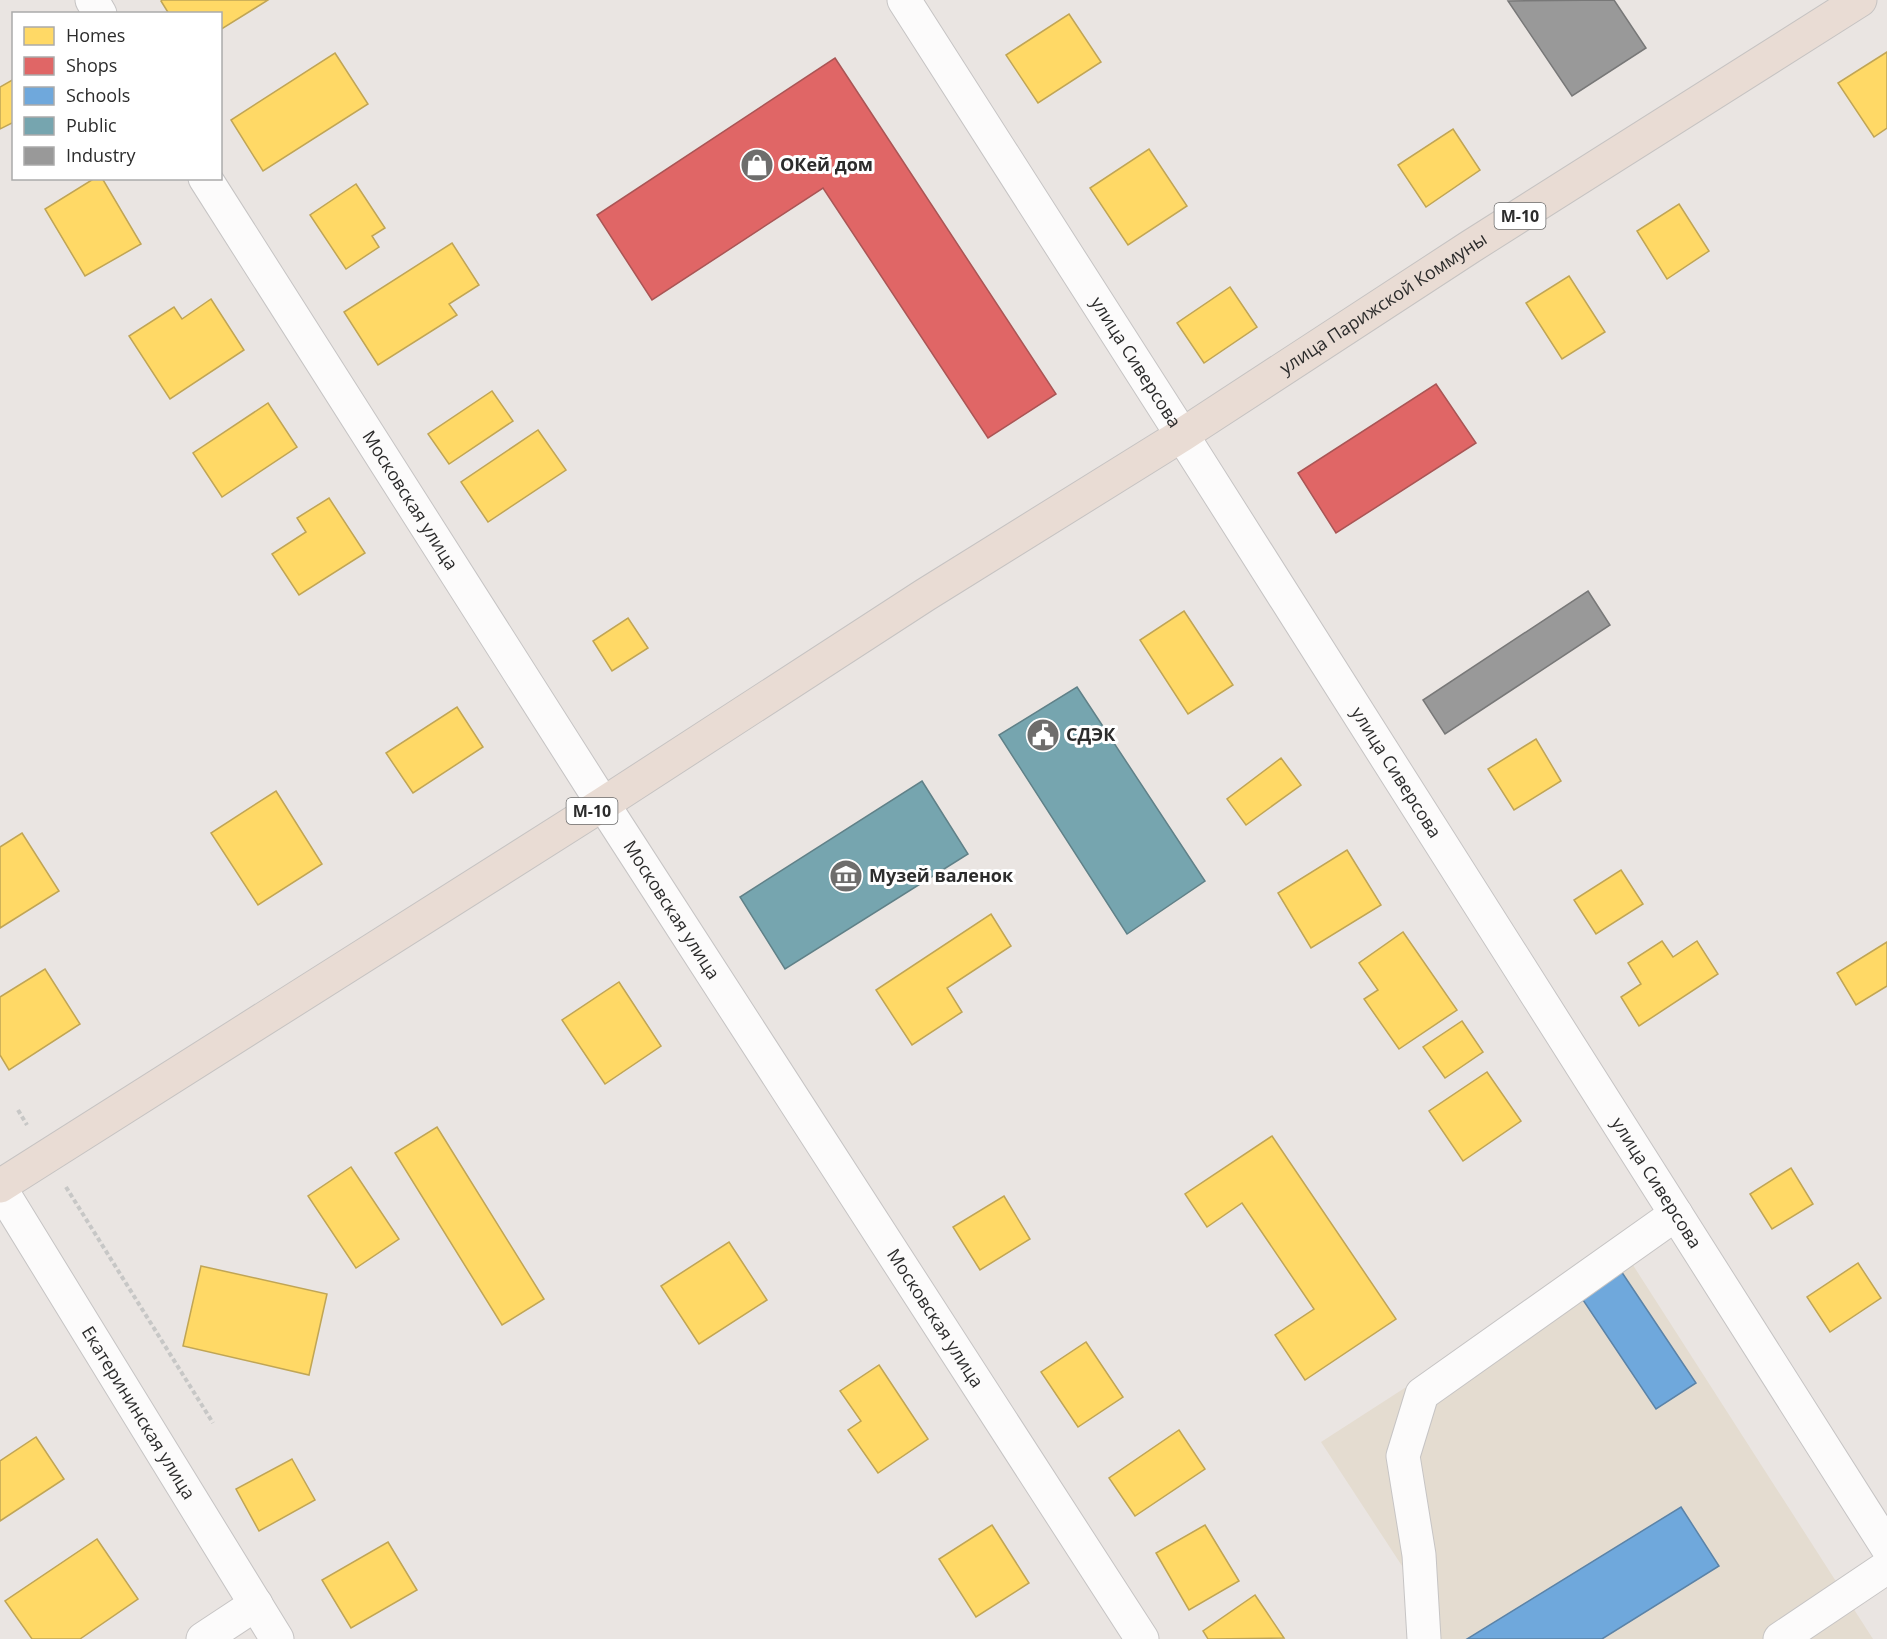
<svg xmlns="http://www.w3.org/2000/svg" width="1887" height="1639" viewBox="0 0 1887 1639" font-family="'Open Sans',sans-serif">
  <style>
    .education { fill: #e4dcd0 }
    .homes { fill: #ffd966; stroke: #c0a555; stroke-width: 1.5 }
    .shops { fill: #e06666; stroke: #a55; stroke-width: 1.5 }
    .schools { fill: #6fa8dc; stroke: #5b83a7; stroke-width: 1.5 }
    .public { fill: #76a5af; stroke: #608188; stroke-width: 1.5 }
    .industry { fill: #999; stroke: #787878; stroke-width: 1.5 }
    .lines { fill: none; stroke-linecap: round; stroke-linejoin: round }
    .minor-casing { stroke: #c6c4c4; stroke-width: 35 }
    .highway-casing { stroke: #c6c3c2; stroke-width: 35 }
    .path { stroke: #c7c7c6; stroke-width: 4; stroke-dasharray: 4.5 3; stroke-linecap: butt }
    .minor { stroke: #fcfbfb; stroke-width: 33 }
    .highway { stroke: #e9dcd4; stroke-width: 33 }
    .labels { text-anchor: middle; stroke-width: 6; stroke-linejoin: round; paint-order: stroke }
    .shield { fill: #fff; stroke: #6b6b6b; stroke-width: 1.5 }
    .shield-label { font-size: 16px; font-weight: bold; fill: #2c2c2c }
    .poi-label { font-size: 18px; font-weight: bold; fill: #2c2c2c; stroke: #fff; text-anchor: start }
    .street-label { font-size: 18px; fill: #2c2c2c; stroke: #fff }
  </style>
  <rect width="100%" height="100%" fill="#eae5e2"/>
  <polygon class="education" points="1622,1248 1873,1639 1420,1639 1440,1624 1321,1442"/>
  <g class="homes">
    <polygon points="162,0 268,0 220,30 220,14 169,14 161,1"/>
    <polygon points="1069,14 1101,62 1038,103 1006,55"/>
    <polygon points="1887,52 1887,128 1874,137 1838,83"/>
    <polygon points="335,53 368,104 263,171 231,120"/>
    <polygon points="14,79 14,122 0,129 0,87"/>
    <polygon points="1453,129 1480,170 1426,207 1398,165"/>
    <polygon points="1149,149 1187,206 1128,245 1090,188"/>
    <polygon points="95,178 102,178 141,244 85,276 45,209"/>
    <polygon points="356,184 385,228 372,236 379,247 346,269 310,215"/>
    <polygon points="1679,204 1709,251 1667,279 1637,231"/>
    <polygon points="452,243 479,285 449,304 457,315 378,365 344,312"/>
    <polygon points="1569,276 1605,332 1562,359 1526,303"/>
    <polygon points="1230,287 1257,327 1204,363 1177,323"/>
    <polygon points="211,299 244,350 170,399 129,336 174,307 182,319"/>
    <polygon points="492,391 513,421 449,464 428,434"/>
    <polygon points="268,403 297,447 222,497 193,453"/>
    <polygon points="538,430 566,470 488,522 461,482"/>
    <polygon points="329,498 365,553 299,595 272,554 306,532 297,518"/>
    <polygon points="1184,611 1233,685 1188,714 1140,640"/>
    <polygon points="628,618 648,648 612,671 593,641"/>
    <polygon points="457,707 483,747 413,793 386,753"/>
    <polygon points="1536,739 1561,781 1514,810 1488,769"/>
    <polygon points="1281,758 1301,785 1246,825 1227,799"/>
    <polygon points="276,791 322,864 258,905 211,833"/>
    <polygon points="22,833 59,891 0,928 0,847"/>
    <polygon points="1347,850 1381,905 1311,948 1278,893"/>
    <polygon points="1621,870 1643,904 1596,934 1574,900"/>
    <polygon points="991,914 1011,946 947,988 962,1012 912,1045 876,990"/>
    <polygon points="1403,932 1457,1010 1399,1049 1364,999 1378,990 1359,963"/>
    <polygon points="1662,941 1673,957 1697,941 1718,974 1639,1026 1621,997 1641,984 1628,963"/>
    <polygon points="1887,942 1887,986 1856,1005 1837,973"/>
    <polygon points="45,969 80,1024 9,1070 0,1055 0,997"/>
    <polygon points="619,982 661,1046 605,1084 562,1020"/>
    <polygon points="1462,1021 1483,1052 1445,1078 1423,1047"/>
    <polygon points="1487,1072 1521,1121 1463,1161 1429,1111"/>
    <polygon points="437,1127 544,1299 502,1325 395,1153"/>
    <polygon points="1272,1136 1396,1319 1305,1380 1275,1335 1314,1309 1242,1203 1207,1227 1185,1194"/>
    <polygon points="351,1167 399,1239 356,1268 308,1196"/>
    <polygon points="1791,1168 1813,1204 1772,1229 1750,1194"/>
    <polygon points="1004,1196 1030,1239 980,1270 953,1227"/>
    <polygon points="729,1242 767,1300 699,1344 661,1286"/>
    <polygon points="1858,1263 1881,1298 1830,1332 1807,1297"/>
    <polygon points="201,1266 327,1294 309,1375 183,1346"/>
    <polygon points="1086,1342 1123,1397 1078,1427 1041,1372"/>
    <polygon points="879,1365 928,1439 878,1473 848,1430 861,1421 840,1391"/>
    <polygon points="1179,1430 1205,1469 1135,1516 1109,1478"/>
    <polygon points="36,1437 64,1479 0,1521 0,1461"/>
    <polygon points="292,1459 315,1500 259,1531 236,1489"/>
    <polygon points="992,1525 1029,1583 976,1617 939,1559"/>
    <polygon points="1205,1525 1239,1581 1189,1610 1156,1553"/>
    <polygon points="97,1539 138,1599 80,1639 32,1639 5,1601"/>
    <polygon points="388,1542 417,1590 351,1628 322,1580"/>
    <polygon points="1255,1595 1284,1638 1208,1639 1203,1631"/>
  </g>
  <g class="shops">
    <polygon points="835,58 1056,394 988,438 823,188 652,300 597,215"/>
    <polygon points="1436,384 1476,443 1336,533 1298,473"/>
  </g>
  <g class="schools">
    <polygon points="1621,1271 1696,1383 1656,1409 1581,1297"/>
    <polygon points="1681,1507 1719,1566 1602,1639 1467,1639"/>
  </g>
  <g class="public">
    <polygon points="1077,687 1205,881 1127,934 999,735"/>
    <polygon points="922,781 968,854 785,969 740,897"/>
  </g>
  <g class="industry">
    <polygon points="1614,0 1646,48 1572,96 1508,1"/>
    <polygon points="1588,591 1610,625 1445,734 1423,700"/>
  </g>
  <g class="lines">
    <defs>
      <g id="minor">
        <polyline points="92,0 100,14"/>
        <path id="s1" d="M904,0L1182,435L1887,1547"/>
        <path id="s2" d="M205,178L603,804L1142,1639"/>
        <path id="s3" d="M0,1188L277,1639"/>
        <polyline points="203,1639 256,1604"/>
        <polyline points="1424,1639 1419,1555 1403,1456 1422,1394 1676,1214"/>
        <polyline points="1780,1639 1887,1567"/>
      </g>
      <g id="highway">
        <path id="s4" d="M0,1186L603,804L925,595L1182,435L1470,247L1860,0"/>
      </g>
    </defs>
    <use href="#minor" class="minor-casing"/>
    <use href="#highway" class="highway-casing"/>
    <g class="path">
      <polyline points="18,1110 27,1125"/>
      <polyline points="66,1187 213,1423"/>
    </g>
    <use href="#minor" class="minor"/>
    <use href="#highway" class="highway"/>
  </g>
  <defs>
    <symbol id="shop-disc" viewBox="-11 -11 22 22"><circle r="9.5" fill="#6e6d6c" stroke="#fff"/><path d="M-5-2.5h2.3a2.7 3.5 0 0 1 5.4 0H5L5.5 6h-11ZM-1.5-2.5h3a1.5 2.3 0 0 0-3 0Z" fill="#fff"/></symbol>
    <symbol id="civic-disc" viewBox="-11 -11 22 22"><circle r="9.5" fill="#6e6d6c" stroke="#fff"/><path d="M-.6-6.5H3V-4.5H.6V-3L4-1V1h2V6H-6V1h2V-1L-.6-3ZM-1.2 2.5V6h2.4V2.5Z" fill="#fff"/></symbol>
    <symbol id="museum-disc" viewBox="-11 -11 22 22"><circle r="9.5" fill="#6e6d6c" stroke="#fff"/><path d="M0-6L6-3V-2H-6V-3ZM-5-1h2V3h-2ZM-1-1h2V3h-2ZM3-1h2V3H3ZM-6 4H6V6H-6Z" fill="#fff"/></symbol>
  </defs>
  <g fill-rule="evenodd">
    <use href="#shop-disc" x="738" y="146" width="38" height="38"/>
    <use href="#civic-disc" x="1024" y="716" width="38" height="38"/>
    <use href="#museum-disc" x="827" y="857" width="38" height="38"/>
  </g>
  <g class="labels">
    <g class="shield">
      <rect x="1494.5" y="203" width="51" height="26" rx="4.5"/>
      <rect x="566.5" y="798" width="51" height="26" rx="4.5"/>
    </g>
    <g class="shield-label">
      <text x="1520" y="222">М-10</text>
      <text x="592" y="817">М-10</text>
    </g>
    <g class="poi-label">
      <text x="780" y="171">ОКей дом</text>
      <text x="1066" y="741">СДЭК</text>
      <text x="869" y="882">Музей валенок</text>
    </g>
    <g class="street-label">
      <text dy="6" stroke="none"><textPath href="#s4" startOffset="1641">улица Парижской Коммуны</textPath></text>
      <text dy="6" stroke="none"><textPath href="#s1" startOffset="430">улица Сиверсова</textPath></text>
      <text dy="6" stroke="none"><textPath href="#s2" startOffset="382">Московская улица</textPath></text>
      <text dy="6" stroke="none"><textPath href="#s1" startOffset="916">улица Сиверсова</textPath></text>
      <text dy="6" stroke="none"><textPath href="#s2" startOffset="868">Московская улица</textPath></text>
      <text dy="6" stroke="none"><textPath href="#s1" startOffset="1402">улица Сиверсова</textPath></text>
      <text dy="6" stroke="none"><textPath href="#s2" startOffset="1354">Московская улица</textPath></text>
      <text dy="6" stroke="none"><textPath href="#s3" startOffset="264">Екатерининская улица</textPath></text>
    </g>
  </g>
  <rect x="12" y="12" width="210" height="168" fill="#ffffff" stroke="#ababab" stroke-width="1.5"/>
  <rect x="24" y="27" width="30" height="18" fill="#ffd966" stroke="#ababab" stroke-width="1.5"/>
  <text x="66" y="42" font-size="18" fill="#2c2c2c">Homes</text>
  <rect x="24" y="57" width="30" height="18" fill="#e06666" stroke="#ababab" stroke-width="1.5"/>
  <text x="66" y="72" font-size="18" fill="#2c2c2c">Shops</text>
  <rect x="24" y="87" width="30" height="18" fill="#6fa8dc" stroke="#ababab" stroke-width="1.5"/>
  <text x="66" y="102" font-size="18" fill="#2c2c2c">Schools</text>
  <rect x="24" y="117" width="30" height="18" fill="#76a5af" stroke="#ababab" stroke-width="1.5"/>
  <text x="66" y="132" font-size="18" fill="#2c2c2c">Public</text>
  <rect x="24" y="147" width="30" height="18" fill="#999999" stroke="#ababab" stroke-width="1.5"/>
  <text x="66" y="162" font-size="18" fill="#2c2c2c">Industry</text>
</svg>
